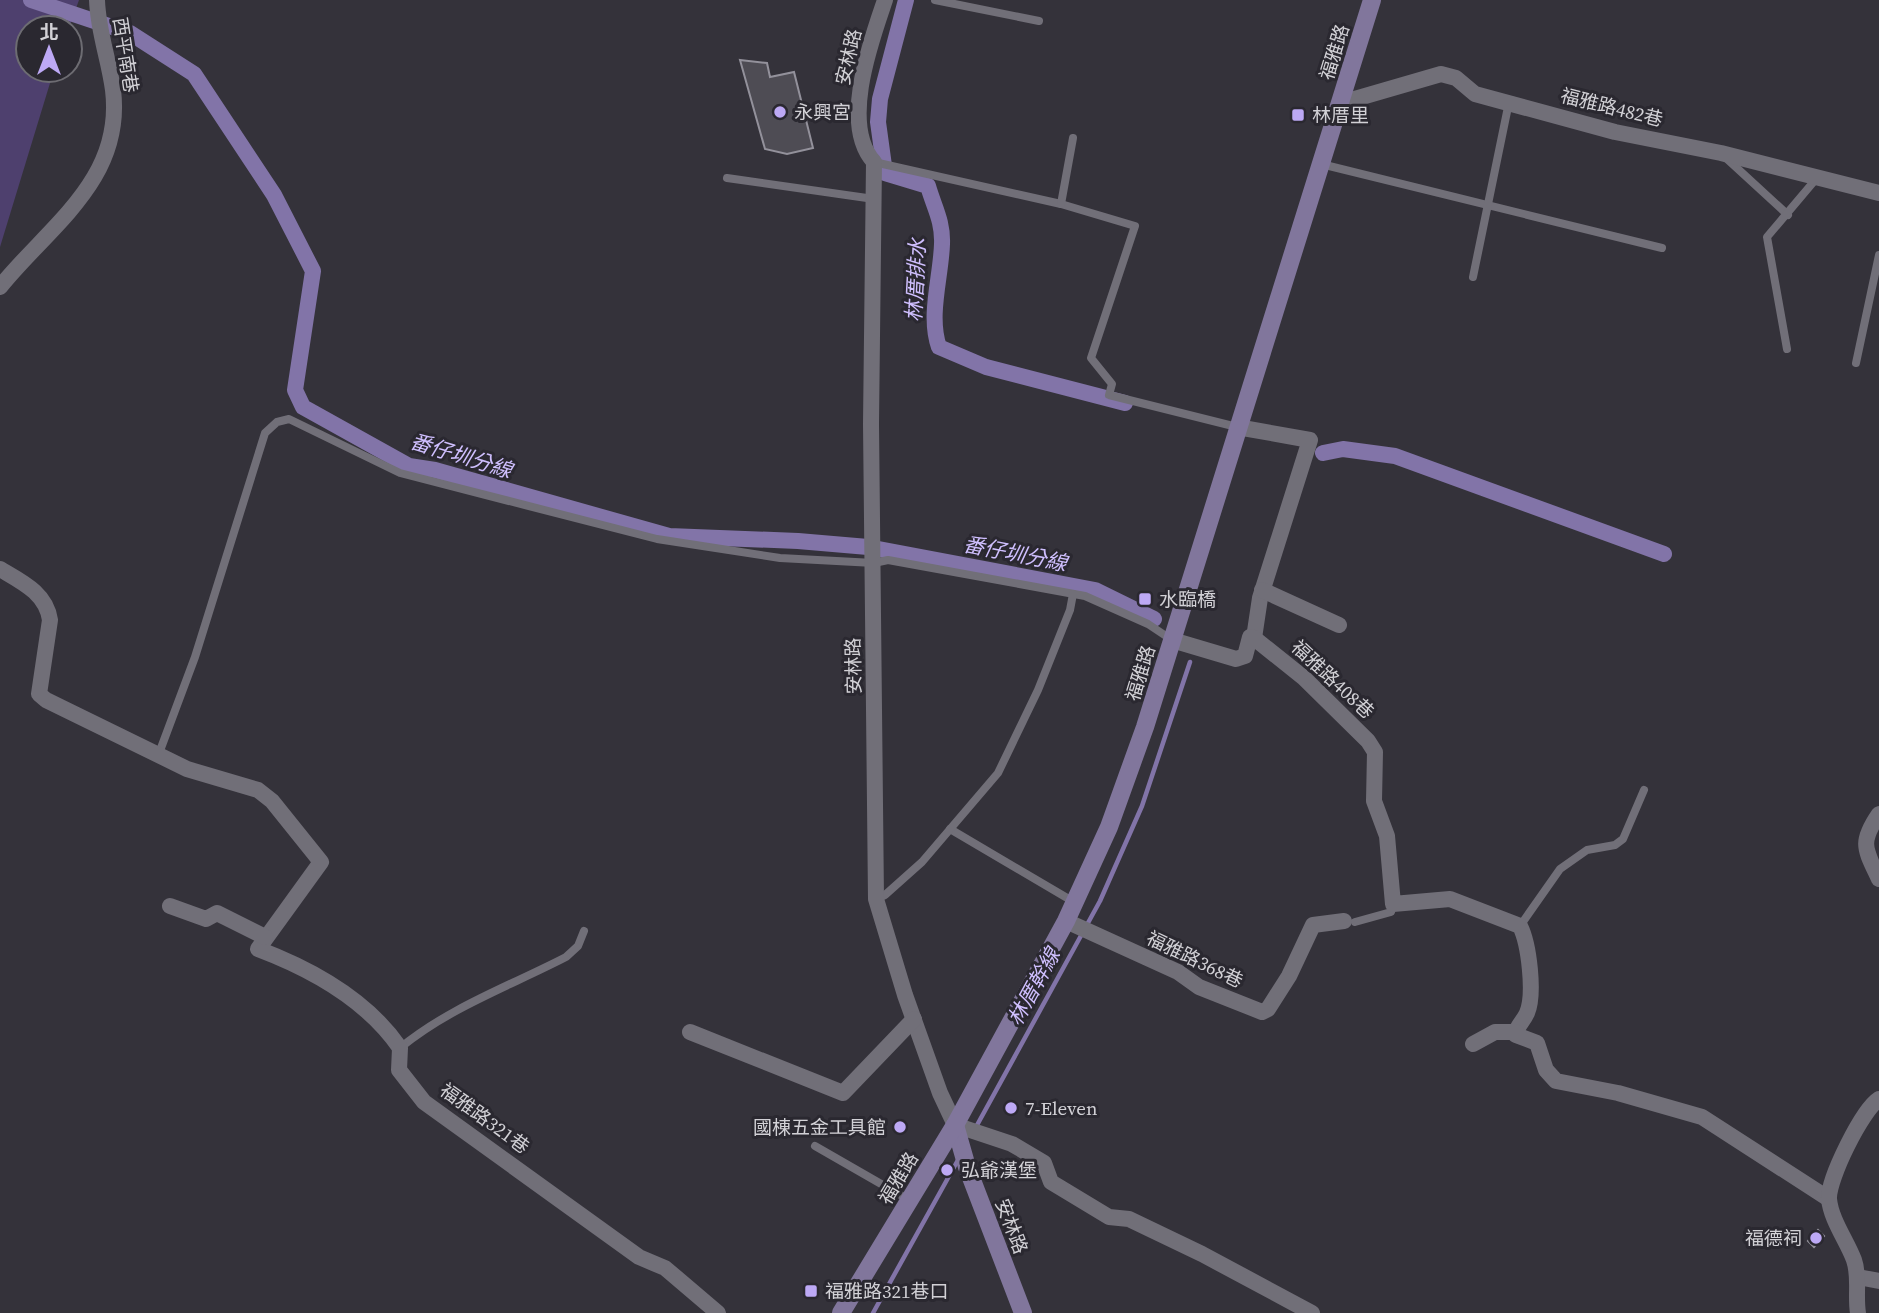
<svg xmlns="http://www.w3.org/2000/svg" width="1879" height="1313" viewBox="0 0 1879 1313" font-family="'Source Serif 4','Noto Sans TC',serif">
  <style>
    .green { fill: #4e406e }
    .lines { fill: none; stroke-linecap: round; stroke-linejoin: round }
    .stream { stroke: #8274a8; stroke-width: 4.5 }
    .canal { stroke: #8274a8; stroke-width: 16 }
    .building { fill: #4e4c54; stroke: #93919b; stroke-width: 2 }
    .lane { stroke: #716f78; stroke-width: 8 }
    .street { stroke: #716f78; stroke-width: 16 }
    .secondary { stroke: #81769c; stroke-width: 18 }
    .poi-dot { fill: #bda9f5; stroke: #2a2830; stroke-width: 2.5 }
    .labels { text-anchor: middle; stroke-width: 6; stroke-linejoin: round; paint-order: stroke }
    .street-label { font-size: 19px; fill: #d2d1d6; stroke: #2a2830 }
    .poi-label { font-size: 19px; fill: #d2d1d6; stroke: #2a2830; text-anchor: start }
    .water-label { font-size: 21px; font-style: italic; fill: #cfbffe; stroke: #2a2830 }
  </style>
  <rect width="100%" height="100%" fill="#34323a"/>
  <polygon class="green" points="0,0 79,0 69,28 28,28 28,70 54,70 0,247"/>
  <g class="lines">
    <g class="stream">
      <polyline points="976,1127 1100,901 1142,806 1190,662"/>
      <polyline points="873,1313 958,1160"/>
    </g>
    <g class="canal">
      <polyline points="31,0 130,33 194,74 274,195 313,271 295,390 303,407 409,466 435,470 669,536 798,541 868,547 1095,590 1154,619"/>
      <path d="M906,0L880,99L878,122L885,173L928,186C934,207 943,221 942,244C941,277 928,316 939,347L986,367L1125,403"/>
      <polyline points="1323,453 1343,449 1395,456 1664,554"/>
    </g>
  </g>
  <g class="building">
    <polygon points="740,60 767,63 770,77 794,72 813,148 787,154 765,149"/>
    <polygon points="1818,1230 1824,1236 1814,1247 1808,1241"/>
  </g>
  <g class="lines">
    <g class="lane">
      <polyline points="935,0 1039,21"/>
      <polyline points="1726,158 1788,215"/>
      <polyline points="874,162 1061,204 1135,226 1091,358 1112,384 1109,395 1237,427"/>
      <polyline points="1321,164 1662,248"/>
      <polyline points="727,178 874,199"/>
      <polyline points="1061,204 1073,138"/>
      <polyline points="1473,277 1509,102"/>
      <polyline points="1787,349 1767,237 1816,179"/>
      <polyline points="1856,363 1879,255"/>
      <polyline points="158,756 195,657 265,433 277,422 289,419 400,473 657,539 780,558 874,563 888,560 1085,596 1148,624 1172,640"/>
      <polyline points="950,829 1074,902"/>
      <polyline points="876,899 885,895 922,862 998,773 1038,690 1070,610 1073,594"/>
      <polyline points="1355,922 1391,912 1393,904"/>
      <polyline points="1520,926 1560,869 1587,850 1615,845 1623,839 1644,790"/>
      <path d="M400,1048C450,1007 510,986 566,957L578,946L584,931"/>
      <polyline points="815,1146 909,1200"/>
    </g>
    <g class="street">
      <path d="M885,0C871,41 840,125 874,162L871,424L876,899L905,995L940,1093L955,1125L1012,1144L1044,1163L1051,1182L1109,1217L1129,1219L1202,1254L1312,1313"/>
      <polyline points="1341,103 1441,74 1456,78 1475,94 1615,132 1721,153 1879,193"/>
      <path d="M0,287C49,226 124,180 113,90C109,59 98,32 97,0"/>
      <polyline points="1237,427 1310,440 1260,598 1254,638"/>
      <path d="M0,569C22,582 46,593 50,620L39,694L46,700L187,769L258,790L272,801L321,862L258,949C311,969 367,1000 400,1048L399,1070L424,1102L639,1257L665,1268L718,1313"/>
      <polyline points="1262,590 1339,625"/>
      <path d="M1172,640L1236,659L1245,656L1250,637L1254,638L1304,678L1368,741L1375,752L1374,801L1387,836L1393,904L1450,899L1520,926C1529,944 1535,994 1527,1013C1524,1020 1518,1025 1516,1032"/>
      <path d="M1879,814C1859,843 1865,849 1879,879"/>
      <polyline points="170,906 206,919 217,913 265,937"/>
      <polyline points="1066,921 1178,972 1199,987 1262,1012 1268,1009 1289,976 1313,925 1344,921"/>
      <polyline points="690,1032 843,1093 914,1019"/>
      <polyline points="1473,1044 1495,1032 1516,1032 1516,1035 1537,1043 1546,1070 1556,1081 1618,1093 1702,1117 1829,1199"/>
      <polyline points="1858,1277 1879,1281"/>
      <path d="M1858,1313C1855,1295 1860,1277 1854,1260C1847,1241 1831,1220 1829,1199C1828,1179 1862,1110 1879,1099"/>
    </g>
    <g class="secondary">
      <polyline points="955,1125 967,1167 1023,1313"/>
      <polyline points="841,1313 955,1125 1066,921 1109,827 1145,727 1372,0"/>
    </g>
  </g>
  <g class="poi-dot">
    <circle cx="780" cy="112" r="7"/>
    <rect x="1291" y="108" width="14" height="14" rx="3.5"/>
    <rect x="1138" y="592" width="14" height="14" rx="3.5"/>
    <circle cx="1011" cy="1108" r="7"/>
    <circle cx="900" cy="1127" r="7"/>
    <circle cx="947" cy="1170" r="7"/>
    <circle cx="1816" cy="1238" r="7"/>
    <rect x="804" y="1284" width="14" height="14" rx="3.5"/>
  </g>
  <g class="labels">
    <g class="street-label">
      <text transform="translate(1334 52) rotate(-73)" y="7">福雅路</text>
      <text transform="translate(126 55) rotate(81)" y="7">西平南巷</text>
      <text transform="translate(848 57) rotate(-77)" y="7">安林路</text>
      <text transform="translate(1612 107) rotate(14)" y="7">福雅路482巷</text>
      <text transform="translate(853 666) rotate(-91)" y="7">安林路</text>
      <text transform="translate(1140 673) rotate(-73)" y="7">福雅路</text>
      <text transform="translate(1333 679) rotate(43)" y="7">福雅路408巷</text>
      <text transform="translate(1195 959) rotate(26)" y="7">福雅路368巷</text>
      <text transform="translate(485 1118) rotate(36)" y="7">福雅路321巷</text>
      <text transform="translate(898 1178) rotate(-59)" y="7">福雅路</text>
      <text transform="translate(1012 1226) rotate(69)" y="7">安林路</text>
    </g>
    <g class="poi-label">
      <text x="794" y="119">永興宮</text>
      <text x="1312" y="122">林厝里</text>
      <text x="1159" y="606">水臨橋</text>
      <text x="1025" y="1115">7-Eleven</text>
      <text x="886" y="1134" text-anchor="end">國棟五金工具館</text>
      <text x="961" y="1177">弘爺漢堡</text>
      <text x="1802" y="1245" text-anchor="end">福德祠</text>
      <text x="825" y="1298">福雅路321巷口</text>
    </g>
    <g class="water-label">
      <text transform="translate(916 280) rotate(-87)" y="7">林厝排水</text>
      <text transform="translate(461 456) rotate(17)" y="7">番仔圳分線</text>
      <text transform="translate(1015 554) rotate(11)" y="7">番仔圳分線</text>
      <text transform="translate(1034 987) rotate(-61)" y="7">林厝幹線</text>
    </g>
  </g>
  <g transform="translate(49 49)"><circle r="33" fill="#2a2830" stroke="#6d6c72" stroke-width="2"/>
  <path d="M0-5L12 26L0 18L-12 26Z" fill="#bda9f5"/>
  <text y="-10" font-size="19" font-weight="bold" text-anchor="middle" fill="#d2d1d6">北</text>
  </g>
</svg>
